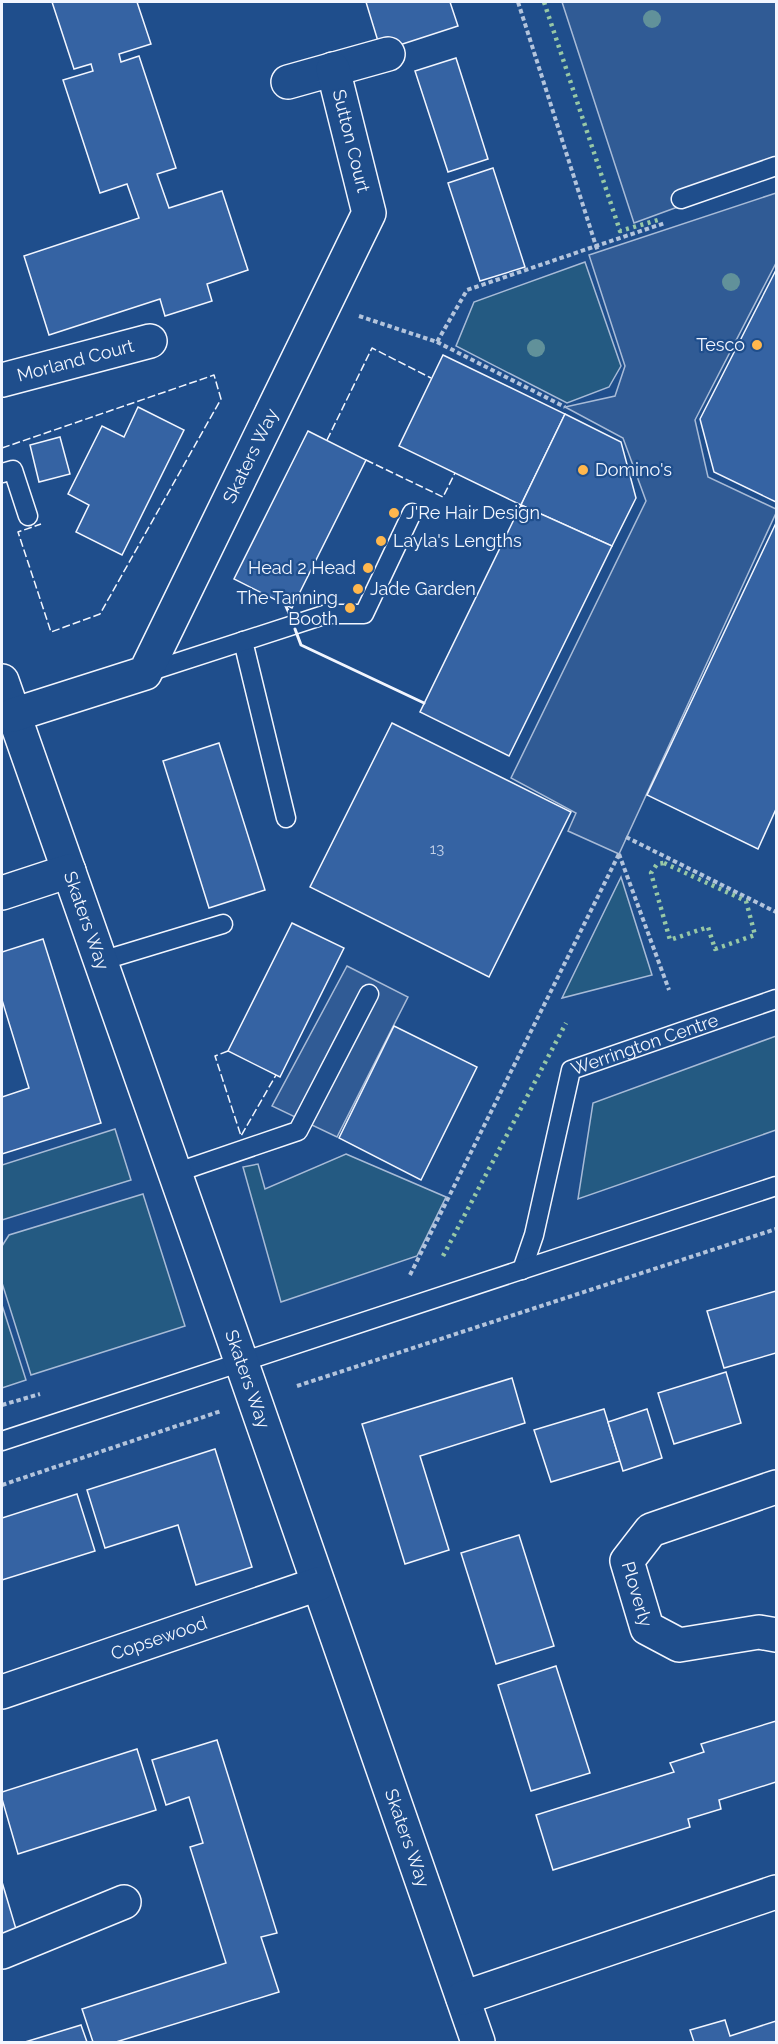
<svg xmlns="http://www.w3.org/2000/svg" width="778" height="2044" viewBox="0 0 778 2044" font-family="Raleway,sans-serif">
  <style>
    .green { fill: #245a82; stroke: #a8bbd7; stroke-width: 1.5 }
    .parking { fill: #305b95; stroke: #a8bbd7; stroke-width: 1.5 }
    .building { fill: #3563a3; stroke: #f2f6ff; stroke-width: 1.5 }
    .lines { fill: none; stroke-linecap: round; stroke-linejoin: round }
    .lane-casing { stroke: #f2f6ff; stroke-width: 21 }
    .street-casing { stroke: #f2f6ff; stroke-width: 36 }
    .path { stroke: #b3c4dc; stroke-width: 4; stroke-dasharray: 4.5 3; stroke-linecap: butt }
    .lane { stroke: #1f4e8c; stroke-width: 18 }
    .street { stroke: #1f4e8c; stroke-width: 33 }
    .hedge { stroke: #97c8a6; stroke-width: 4.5; stroke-dasharray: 3 4.5; stroke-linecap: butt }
    .fence { stroke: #f2f6ff; stroke-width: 1.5; stroke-dasharray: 8 3; stroke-linecap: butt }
    .wall { stroke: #f2f6ff; stroke-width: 3 }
    .tree { fill: #61919a }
    .poi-dot { fill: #ffb74d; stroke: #1f4e8c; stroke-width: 2 }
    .labels { text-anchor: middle; stroke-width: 4.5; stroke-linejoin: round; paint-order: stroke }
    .number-label { font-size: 15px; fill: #c3d1e8 }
    .street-label { font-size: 18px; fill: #f2f6ff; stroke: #1f4e8c }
    .poi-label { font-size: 18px; fill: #f2f6ff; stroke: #1f4e8c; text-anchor: start }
  </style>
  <rect width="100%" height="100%" fill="#1f4e8c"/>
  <g class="green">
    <polygon points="585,262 621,366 609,387 567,403 456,346 474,302"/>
    <polygon points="621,877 652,975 562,998"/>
    <polygon points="776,1036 776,1130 578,1199 593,1103"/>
    <polygon points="115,1129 131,1180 2,1220 2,1165"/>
    <polygon points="346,1154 446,1197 417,1256 281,1302 243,1167 258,1164 265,1189"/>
    <polygon points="143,1194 185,1326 31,1375 2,1283 2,1246 9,1235"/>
    <polygon points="2,1305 26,1380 2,1388"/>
  </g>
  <g class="parking">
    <polygon points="562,2 776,2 776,171 634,223"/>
    <polygon points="776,193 776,263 695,420 708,477 776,509 776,513 619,854 568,831 576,813 511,778 646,501 623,438 565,407 615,396 625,366 589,255"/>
    <polygon points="347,966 408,997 337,1137 272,1106"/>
  </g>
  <g class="building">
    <polygon points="52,2 137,2 151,44 119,54 121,62 139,56 176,168 157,174 169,208 222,191 248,270 207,284 212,301 165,316 160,299 49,335 24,256 139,218 127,184 100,193 63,80 93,71 91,64 74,69"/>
    <polygon points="366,2 450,2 458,26 381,51"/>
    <polygon points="456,58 488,159 448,172 415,71"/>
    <polygon points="493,168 525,267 480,281 448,183"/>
    <polygon points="776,270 776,502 714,472 700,419"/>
    <polygon points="443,355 565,414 521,505 399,446"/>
    <polygon points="138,407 184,430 122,555 76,532 89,505 68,494 102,426 124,437"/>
    <polygon points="565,414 621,442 636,498 612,546 521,505"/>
    <polygon points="308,431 366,460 292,608 234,579"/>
    <polygon points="60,437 70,474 39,482 30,445"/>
    <polygon points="521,505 612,546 509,756 420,712"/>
    <polygon points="776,523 776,809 758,849 647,795"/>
    <polygon points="392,723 571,812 489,977 310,887"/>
    <polygon points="219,743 265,890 209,908 163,761"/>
    <polygon points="292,923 344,948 280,1077 228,1051"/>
    <polygon points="43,939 101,1123 2,1154 2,1097 29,1088 2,1000 2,952"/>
    <polygon points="394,1026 477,1067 421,1180 339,1138"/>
    <polygon points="776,1291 776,1353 724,1368 707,1311"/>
    <polygon points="726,1372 741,1423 674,1444 658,1393"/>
    <polygon points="512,1378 525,1423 420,1456 449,1550 405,1564 362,1424"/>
    <polygon points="604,1409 620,1461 551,1482 534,1430"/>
    <polygon points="647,1409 662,1458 623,1471 608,1422"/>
    <polygon points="215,1449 252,1567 196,1585 178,1525 105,1548 87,1490"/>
    <polygon points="77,1494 95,1551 2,1580 2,1518"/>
    <polygon points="519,1535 554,1646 496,1664 461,1553"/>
    <polygon points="556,1666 590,1773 531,1791 498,1685"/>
    <polygon points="776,1721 776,1782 719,1800 721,1809 688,1819 690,1827 553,1870 536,1815 674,1772 670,1763 704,1752 701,1744"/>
    <polygon points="217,1740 277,1933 261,1937 279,1992 116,2042 93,2042 82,2009 226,1963 190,1847 203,1843 189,1797 166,1805 152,1760"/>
    <polygon points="137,1749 156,1810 18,1854 2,1799 2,1792"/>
    <polygon points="2,1882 16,1929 2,1934"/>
    <polygon points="725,2020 730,2036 776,2021 776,2042 694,2042 690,2030"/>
    <polygon points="81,2025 87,2042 25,2042"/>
  </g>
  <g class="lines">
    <defs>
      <g id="lane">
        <polyline points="681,199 776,166"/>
        <polyline points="2,473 13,470 28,516"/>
        <polyline points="243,641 286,818"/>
        <polyline points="145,673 327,614 364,614 412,513"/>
        <polyline points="101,961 223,924"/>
        <polyline points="175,1173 298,1131 369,994"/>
        <path id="s1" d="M522,1270L534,1235L571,1070L776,999"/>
        <polyline points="2,1441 776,1186"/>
      </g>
      <g id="street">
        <polyline points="288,82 388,54"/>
        <path id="s2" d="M2,380L150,341"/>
        <path id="s3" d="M2,681L232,1335L478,2042"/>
        <path id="s4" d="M13,715L145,673L369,213L333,69"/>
        <polyline points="2,893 69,871"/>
        <path id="s5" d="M776,1487L651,1530L627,1561L647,1628L679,1645L759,1632L776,1635"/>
        <path id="s6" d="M2,1692L318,1584"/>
        <polyline points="2,1952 124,1902"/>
        <polyline points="463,1998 776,1892"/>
      </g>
    </defs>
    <use href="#lane" class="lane-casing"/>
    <use href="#street" class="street-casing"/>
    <g class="path">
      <polyline points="518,2 596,246 665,223"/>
      <polyline points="359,316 437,342 467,290 596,246 598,251"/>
      <polyline points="437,342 565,407"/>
      <polyline points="626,837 776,912"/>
      <polyline points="619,854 669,990"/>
      <polyline points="410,1275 619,854"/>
      <polyline points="297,1386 776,1229"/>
      <polyline points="2,1405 40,1394"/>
      <polyline points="2,1485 221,1411"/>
    </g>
    <use href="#lane" class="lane"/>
    <use href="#street" class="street"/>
    <g class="hedge">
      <polyline points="544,2 620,231 658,220"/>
      <polygon points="664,863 746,901 755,935 715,949 708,927 670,940 651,873 657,864"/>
      <polyline points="443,1256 566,1023"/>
    </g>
    <g class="fence">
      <polyline points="327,440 372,348 431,378"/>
      <polyline points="2,448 214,375 221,399 100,614 51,632 18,532 41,524"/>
      <polyline points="366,460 443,497 455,473"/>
      <polyline points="228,1051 215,1056 241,1136 276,1075"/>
    </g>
    <g class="wall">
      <polyline points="285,604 292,620"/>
      <polyline points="295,629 301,645 424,703"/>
    </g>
  </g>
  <g class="tree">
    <circle cx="652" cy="19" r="9"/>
    <circle cx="731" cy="282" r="9"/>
    <circle cx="536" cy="348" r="9"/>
  </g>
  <g class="poi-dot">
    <circle cx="757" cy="345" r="6"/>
    <circle cx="583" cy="470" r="6"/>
    <circle cx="394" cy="513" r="6"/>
    <circle cx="381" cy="541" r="6"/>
    <circle cx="368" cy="568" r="6"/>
    <circle cx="358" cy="589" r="6"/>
    <circle cx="350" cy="608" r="6"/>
  </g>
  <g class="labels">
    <g class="number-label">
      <text x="437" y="854">13</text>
    </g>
    <g class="street-label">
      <text transform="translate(351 141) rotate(76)" y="6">Sutton Court</text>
      <text dy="6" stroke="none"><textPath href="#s2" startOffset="76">Morland Court</textPath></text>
      <text dy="6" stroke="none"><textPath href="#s4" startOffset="380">Skaters Way</textPath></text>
      <text dy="6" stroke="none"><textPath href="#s3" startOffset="254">Skaters Way</textPath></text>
      <text dy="6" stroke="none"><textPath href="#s1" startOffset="284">Werrington Centre</textPath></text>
      <text dy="6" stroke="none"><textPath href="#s3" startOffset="740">Skaters Way</textPath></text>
      <text dy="6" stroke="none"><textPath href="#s5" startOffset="206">Ploverly</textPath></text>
      <text dy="6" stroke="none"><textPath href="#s6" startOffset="166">Copsewood</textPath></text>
      <text dy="6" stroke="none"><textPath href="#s3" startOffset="1226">Skaters Way</textPath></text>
    </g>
    <g class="poi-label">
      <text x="745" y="351" text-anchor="end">Tesco</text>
      <text x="595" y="476">Domino's</text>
      <text x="406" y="519">J'Re Hair Design</text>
      <text x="393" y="547">Layla's Lengths</text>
      <text x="356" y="574" text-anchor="end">Head 2 Head</text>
      <text x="370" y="595">Jade Garden</text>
      <text x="338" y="604" text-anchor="end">The Tanning<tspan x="338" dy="21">Booth</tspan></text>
    </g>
  </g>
  <rect width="778" height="2044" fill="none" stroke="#f2f6ff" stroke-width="6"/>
</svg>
